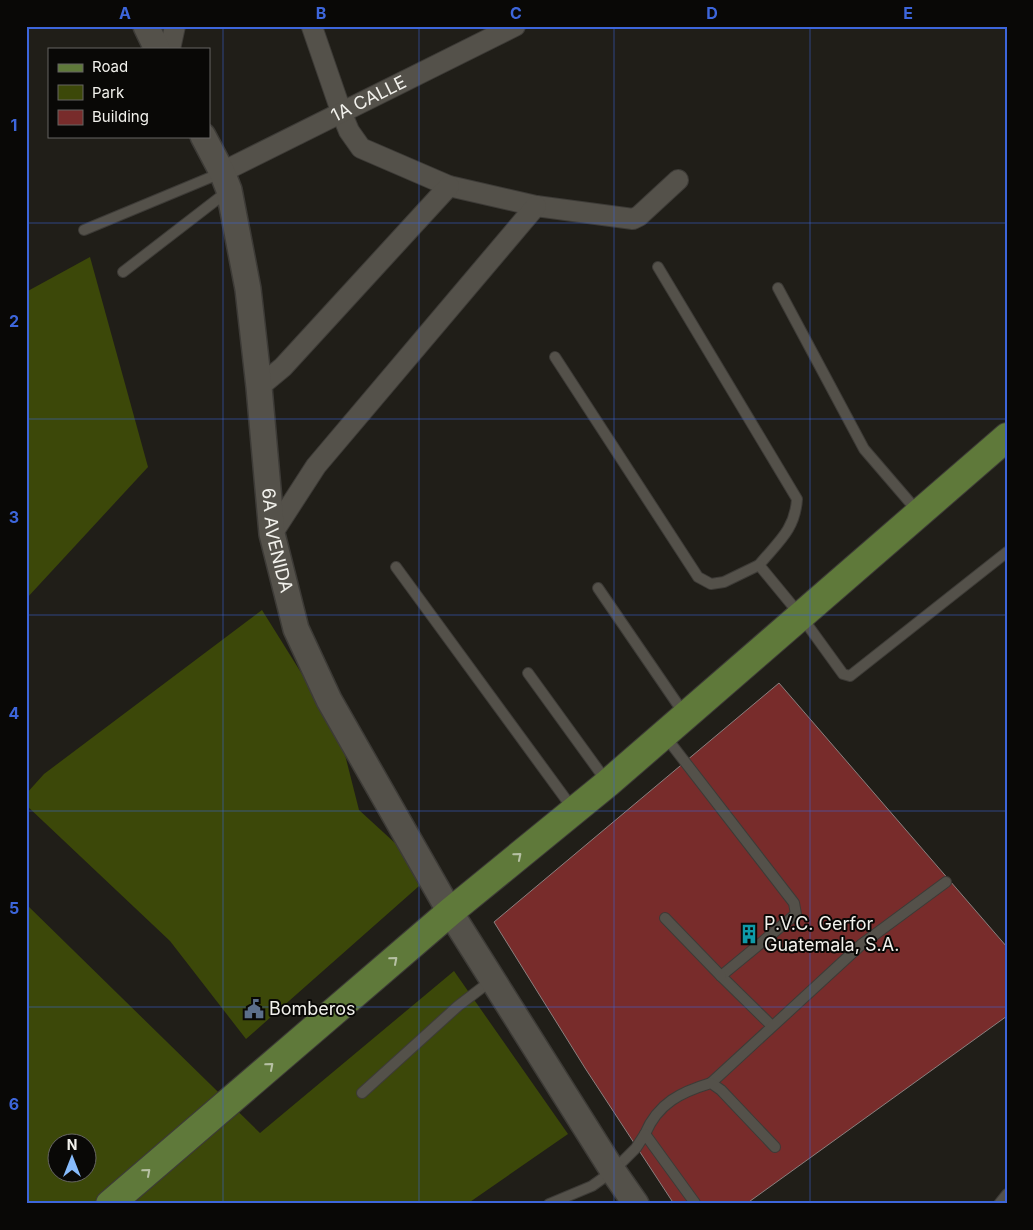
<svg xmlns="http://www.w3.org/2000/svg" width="1033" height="1230" viewBox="0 0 1033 1230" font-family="Inter,sans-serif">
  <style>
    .green { fill: #3c4809; fill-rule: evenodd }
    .building { fill: #782c2b; stroke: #8a807f }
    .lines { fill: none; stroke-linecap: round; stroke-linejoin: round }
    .service-casing { stroke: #3d3b37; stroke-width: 12 }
    .minor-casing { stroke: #3d3b37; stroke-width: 22 }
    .tertiary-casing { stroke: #3d3b37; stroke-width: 28 }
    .primary-casing { stroke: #3d3b37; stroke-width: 30 }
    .service { stroke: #54514a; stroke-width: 10 }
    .minor { stroke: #54514a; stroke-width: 20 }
    .tertiary { stroke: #54514a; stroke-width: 25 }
    .primary { stroke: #5f793a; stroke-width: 28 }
    .oneway { stroke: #b7c1a5 }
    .grid { fill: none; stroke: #3d66db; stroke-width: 1; stroke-opacity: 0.55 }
    .labels { text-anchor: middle; stroke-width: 4; stroke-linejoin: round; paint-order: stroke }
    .street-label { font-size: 18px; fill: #f2f1ec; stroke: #090806 }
    .poi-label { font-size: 18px; fill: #f2f1ec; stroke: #090806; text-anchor: start }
    .neatline { fill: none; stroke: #3d66db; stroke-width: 2 }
    .grid-label { font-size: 16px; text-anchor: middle; font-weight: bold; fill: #3d66db }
  </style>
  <rect width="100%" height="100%" fill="#201e18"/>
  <g class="green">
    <polygon points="90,257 148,467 26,599 26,292"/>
    <polygon points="262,610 340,735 359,810 419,865 427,879 246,1039 170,941 26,805 26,794 44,774"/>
    <path d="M26,904L260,1133L454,971L568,1134L467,1204H26ZM58,1142H88V1172H58Z"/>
  </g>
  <polygon class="building" points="779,683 1007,947 1007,1016 746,1204 674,1204 585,1068 494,922"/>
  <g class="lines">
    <defs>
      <g id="service">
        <polyline points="84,230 221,173"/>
        <path d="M658,267L797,499C795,530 778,542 759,565L801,616L843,674L850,676L1007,552"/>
        <polyline points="123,272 228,191"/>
        <polyline points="778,288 864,449 919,513"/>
        <polyline points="555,357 698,577 711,584 724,582 759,565"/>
        <polyline points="396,567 573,809"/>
        <polyline points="598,588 685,715"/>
        <polyline points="528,673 607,782"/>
        <polyline points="665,736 794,903 796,914 721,976 772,1026"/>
        <polyline points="665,918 721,976"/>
        <polyline points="711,1083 862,944 946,882"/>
        <polyline points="362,1093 458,1006 492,980"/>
        <path d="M645,1134C658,1103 681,1092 711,1083L721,1090L775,1147"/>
        <polyline points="549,1204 592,1186 613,1171 636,1148 645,1134 695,1203"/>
        <polyline points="999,1204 1007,1194"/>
      </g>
      <g id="minor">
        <polyline points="312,27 342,114 349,131 361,148 449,186 536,206 633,219 639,216 678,180"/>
        <polyline points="170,49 175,26"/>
        <path id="s1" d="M222,172L515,26"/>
        <polyline points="259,387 283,367 449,186"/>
        <polyline points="272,534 316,466 536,206"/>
      </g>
      <g id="tertiary">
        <polyline points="146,26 157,49"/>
        <path id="s2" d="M203,136L222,172L229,190L248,289L259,387L272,534L296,629L329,700L450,912L613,1171L636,1204"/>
      </g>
      <polyline id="primary" points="110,1204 450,912 608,783 1007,437"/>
    </defs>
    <use href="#service" class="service-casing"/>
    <use href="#minor" class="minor-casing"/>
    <use href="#tertiary" class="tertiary-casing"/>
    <use href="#primary" class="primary-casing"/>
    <use href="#service" class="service"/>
    <use href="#minor" class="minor"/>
    <use href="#tertiary" class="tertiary"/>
    <use href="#primary" class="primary"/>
  </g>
  <defs><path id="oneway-chevron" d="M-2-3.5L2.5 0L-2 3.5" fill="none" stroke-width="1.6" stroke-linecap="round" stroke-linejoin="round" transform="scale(1.25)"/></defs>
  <g class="oneway">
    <use href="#oneway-chevron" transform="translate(518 856) rotate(-40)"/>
    <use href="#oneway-chevron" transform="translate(394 960) rotate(-41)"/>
    <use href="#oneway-chevron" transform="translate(270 1066) rotate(-41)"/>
    <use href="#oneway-chevron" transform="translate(147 1172) rotate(-41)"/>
  </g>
  <path class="grid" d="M223,26V1204M419,26V1204M614,26V1204M810,26V1204M26,223H1007M26,419H1007M26,615H1007M26,811H1007M26,1007H1007"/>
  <defs>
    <symbol id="building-bare" viewBox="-9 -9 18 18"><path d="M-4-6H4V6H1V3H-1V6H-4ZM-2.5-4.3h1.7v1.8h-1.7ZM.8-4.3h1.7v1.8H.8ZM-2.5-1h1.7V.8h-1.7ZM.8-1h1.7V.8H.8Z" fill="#0f9aa8" stroke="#090806" stroke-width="2.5" paint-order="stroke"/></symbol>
    <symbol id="civic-bare" viewBox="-9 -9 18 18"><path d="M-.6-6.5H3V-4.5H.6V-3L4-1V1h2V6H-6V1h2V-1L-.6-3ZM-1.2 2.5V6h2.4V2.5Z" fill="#5c6f8a" stroke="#090806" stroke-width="2.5" paint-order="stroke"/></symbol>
  </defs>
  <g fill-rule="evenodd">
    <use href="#building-bare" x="735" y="920" width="28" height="28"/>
    <use href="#civic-bare" x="240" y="995" width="28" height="28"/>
  </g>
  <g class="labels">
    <g class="street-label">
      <text dy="6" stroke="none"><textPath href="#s1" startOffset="164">1A CALLE</textPath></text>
      <text dy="6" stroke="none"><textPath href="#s2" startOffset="414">6A AVENIDA</textPath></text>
    </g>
    <g class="poi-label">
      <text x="764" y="930">P.V.C. Gerfor<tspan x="764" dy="21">Guatemala, S.A.</tspan></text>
      <text x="269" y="1015">Bomberos</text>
    </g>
  </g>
  <rect width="1033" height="1230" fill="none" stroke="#090806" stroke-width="55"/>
  <rect x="48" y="48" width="162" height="90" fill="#090806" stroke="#666562"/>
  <rect x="58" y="64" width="25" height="8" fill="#5f793a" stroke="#666562"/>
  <text x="92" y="72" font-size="15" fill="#f2f1ec">Road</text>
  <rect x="58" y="85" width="25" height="15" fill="#3c4809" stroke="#666562"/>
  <text x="92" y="98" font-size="15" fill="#f2f1ec">Park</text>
  <rect x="58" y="110" width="25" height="15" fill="#782c2b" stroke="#666562"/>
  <text x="92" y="122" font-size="15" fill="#f2f1ec">Building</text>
  <g transform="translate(72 1158)"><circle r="24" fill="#090806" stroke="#666562"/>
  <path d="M0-4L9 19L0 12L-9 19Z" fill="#87bbfb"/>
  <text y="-8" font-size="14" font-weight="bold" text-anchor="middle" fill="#f2f1ec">N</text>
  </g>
  <rect x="28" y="28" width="978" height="1174" class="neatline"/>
  <g class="grid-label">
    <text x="125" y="19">A</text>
    <text x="321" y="19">B</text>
    <text x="516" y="19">C</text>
    <text x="712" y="19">D</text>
    <text x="908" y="19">E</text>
    <text x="14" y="131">1</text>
    <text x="14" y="327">2</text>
    <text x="14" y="523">3</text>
    <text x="14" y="719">4</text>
    <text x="14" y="914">5</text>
    <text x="14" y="1110">6</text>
  </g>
</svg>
